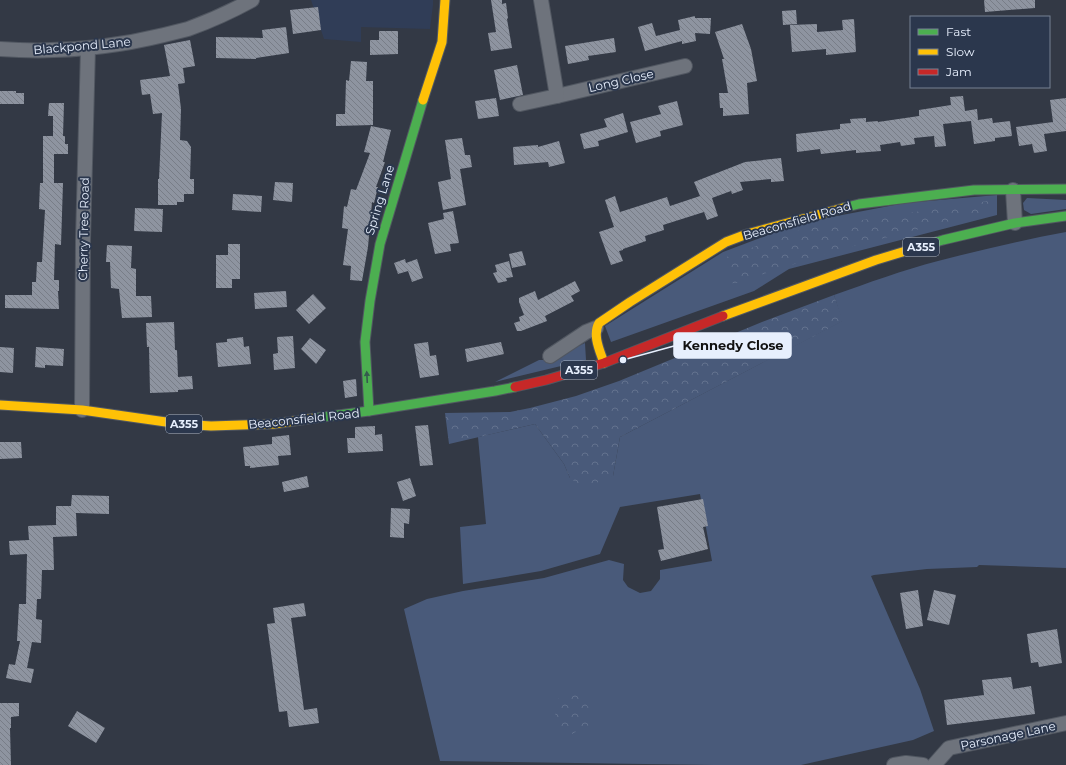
<svg xmlns="http://www.w3.org/2000/svg" width="1066" height="765" viewBox="0 0 1066 765" font-family="Montserrat,sans-serif">
  <style>
    .built { fill: #303d57 }
    .grass { fill: #495a7a }
    .forest { fill: url(#forest-crowns) }
    .building { fill: url(#building-back-hatch) }
    .lines { fill: none; stroke-linecap: round; stroke-linejoin: round }
    .street-casing { stroke: #515761; stroke-width: 16 }
    .fast-casing { stroke: #515761; stroke-width: 11 }
    .slow-casing { stroke: #515761; stroke-width: 11 }
    .jam-casing { stroke: #515761; stroke-width: 11 }
    .street { stroke: #6e737c; stroke-width: 14 }
    .fast { stroke: #4caf50; stroke-width: 9 }
    .slow { stroke: #ffc107; stroke-width: 9 }
    .jam { stroke: #c62828; stroke-width: 9 }
    .oneway { fill: #355b4e }
    .labels { text-anchor: middle; stroke-width: 4; stroke-linejoin: round; paint-order: stroke }
    .shield { fill: #2b374d; stroke: #afb8c8; stroke-width: 1 }
    .shield-label { font-size: 11px; font-weight: bold; fill: #e7effd }
    .street-label { font-size: 12px; fill: #e7effd; stroke: #2b374d }
    .leader { fill: none; stroke: #e7effd; stroke-width: 1.5 }
    .callout-dot { fill: #e7effd; stroke: #2b374d; stroke-width: 1.5 }
    .callout { fill: #e7effd; stroke: #e7effd; stroke-width: 1.5 }
    .callout-label { font-size: 13px; text-anchor: middle; font-weight: bold; fill: #111 }
  </style>
  <defs>
    <pattern id="forest-crowns" width="20" height="18" patternUnits="userSpaceOnUse"><rect width="20" height="18" fill="#495a7a"/><path d="M2 6a3 3 0 1 1 6 0M12 15a3 3 0 1 1 6 0" fill="none" stroke="#63728e"/></pattern>
    <pattern id="building-back-hatch" width="6" height="6" patternUnits="userSpaceOnUse"><rect width="6" height="6" fill="#8e94a0"/><path d="M-1 5l2 2M0 0l6 6M5-1l2 2" fill="none" stroke="#787d87"/></pattern>
  </defs>
  <rect width="100%" height="100%" fill="#333945"/>
  <polygon class="built" points="311,0 433,0 433,5 430,29 361,27 361,42 324,39"/>
  <g class="grass">
    <polygon points="997,195 997,215 789,269 754,291 611,342 605,326 723,252 800,223 905,203"/>
    <polygon points="1027,198 1066,200 1066,209 1031,214 1024,210 1023,203"/>
    <path d="M1066,232V568L979,565L977,567L927,569L874,575L871,576L920,689L934,731L913,740L801,765H713L440,761L404,609L427,599L463,591L544,578L609,560L624,564L623,580L628,587L640,593L651,591L660,579V570L712,561L700,494L620,507L600,554L541,571L463,584L460,527L486,524L478,437L535,424L564,464L570,478L613,476L620,437L842,321L834,295C868,283 903,270 938,261C980,250 1023,240 1066,232Z"/>
    <polygon points="585,343 586,360 495,382 539,360 548,360"/>
  </g>
  <g class="forest">
    <polygon points="988,201 989,211 834,251 733,284 724,258 803,229"/>
    <polygon points="834,295 843,321 620,437 613,476 584,488 570,478 564,464 535,424 449,444 445,413 510,412 530,408 576,396 619,381 762,322"/>
    <polygon points="578,694 589,708 589,725 572,734 562,728 555,716 559,696"/>
  </g>
  <g class="building">
    <polygon points="491,0 502,0 502,4 506,3 508,18 507,19 512,48 491,51 488,33 496,32"/>
    <polygon points="984,0 1035,0 1035,8 985,12"/>
    <polygon points="318,7 321,30 293,34 290,10"/>
    <polygon points="796,10 797,24 783,25 782,11"/>
    <polygon points="695,16 695,18 711,18 710,34 695,33 696,41 682,44 682,41 645,51 638,27 652,23 656,36 680,30 678,20"/>
    <polygon points="854,19 856,52 826,55 826,49 792,52 790,25 817,24 817,32 843,30 842,20"/>
    <polygon points="742,24 751,49 757,81 747,83 749,114 723,116 723,108 720,108 719,93 728,93 722,59 724,59 715,32"/>
    <polygon points="286,27 289,53 256,58 256,59 216,58 216,37 263,38 262,30"/>
    <polygon points="379,31 398,31 398,54 370,55 370,40 379,40"/>
    <polygon points="614,38 616,52 588,56 589,60 568,64 565,46"/>
    <polygon points="190,40 195,66 183,68 185,83 178,84 181,109 180,140 187,141 191,147 190,179 194,179 194,194 184,194 184,202 177,202 177,205 158,205 158,179 159,179 162,113 153,114 150,94 142,95 140,80 170,76 164,45"/>
    <polygon points="351,61 367,62 366,81 373,81 373,125 336,126 336,114 345,114 346,80 349,81"/>
    <polygon points="517,65 523,95 500,100 494,70"/>
    <polygon points="0,91 16,91 16,93 24,93 24,104 0,104"/>
    <polygon points="963,96 965,111 977,109 978,120 992,118 993,123 1010,121 1012,136 995,138 995,141 974,144 971,121 943,124 946,146 935,147 934,136 914,138 915,144 901,146 900,142 880,145 881,151 856,153 856,150 821,154 820,149 797,152 796,134 840,129 840,124 851,123 850,119 866,118 866,122 878,121 878,122 919,116 919,110 951,105 950,97"/>
    <polygon points="496,98 499,116 478,119 475,101"/>
    <polygon points="1066,98 1066,131 1044,134 1047,151 1034,153 1032,144 1019,146 1016,127 1053,122 1050,100"/>
    <polygon points="677,101 683,125 660,131 661,136 636,143 630,122 661,114 658,106"/>
    <polygon points="49,103 64,103 63,136 65,136 65,144 68,144 68,154 54,154 54,183 63,183 61,245 55,244 54,280 59,280 59,291 58,291 59,309 5,308 5,295 32,295 32,282 36,282 37,262 42,262 45,210 39,209 40,183 43,183 43,136 53,136 53,116 48,116"/>
    <polygon points="623,113 628,132 598,141 599,146 584,149 580,134 607,127 604,119"/>
    <polygon points="371,126 391,130 383,162 385,162 376,187 378,187 374,203 372,202 368,247 362,281 350,280 351,266 343,265 348,229 342,228 344,206 347,207 351,189 356,190 370,153 364,152"/>
    <polygon points="462,138 465,155 470,155 472,167 460,169 466,205 443,210 438,182 451,179 445,140"/>
    <polygon points="559,141 565,163 549,167 548,162 514,165 513,147 538,145 538,147"/>
    <polygon points="781,158 784,181 771,182 771,179 740,182 743,190 732,194 731,191 712,198 718,216 707,220 704,212 663,225 664,230 645,236 646,241 623,249 623,250 619,251 623,261 611,265 599,232 614,227 605,200 615,196 620,212 667,197 670,206 700,196 694,182 745,162"/>
    <polygon points="275,182 293,183 292,202 273,200"/>
    <polygon points="233,194 262,196 261,212 232,210"/>
    <polygon points="135,208 163,209 162,232 134,231"/>
    <polygon points="453,211 459,243 450,244 451,251 435,254 428,223 444,219 443,213"/>
    <polygon points="228,244 240,244 240,279 232,279 232,288 216,288 216,255 228,255"/>
    <polygon points="107,245 132,246 131,268 136,269 136,296 151,296 152,317 122,318 119,289 111,288 110,262 106,262"/>
    <polygon points="522,251 526,265 512,268 509,254"/>
    <polygon points="405,259 406,263 417,259 423,278 412,282 408,271 398,274 394,263"/>
    <polygon points="509,261 513,277 506,278 507,281 498,283 493,273 497,272 495,265"/>
    <polygon points="575,281 580,291 571,296 574,301 545,316 547,321 521,331 517,331 514,323 520,321 519,317 524,315 519,302 519,298 535,291 538,300"/>
    <polygon points="286,291 287,307 255,309 254,293"/>
    <polygon points="313,294 326,308 309,324 296,310"/>
    <polygon points="174,322 175,350 177,350 178,377 192,376 193,389 178,390 178,392 150,393 149,347 147,347 146,323"/>
    <polygon points="293,336 295,368 274,370 273,354 278,353 277,337"/>
    <polygon points="243,337 244,347 249,346 251,364 218,367 216,343 227,342 227,339"/>
    <polygon points="310,338 326,350 316,364 301,349"/>
    <polygon points="428,342 430,356 436,355 439,375 420,378 414,344"/>
    <polygon points="501,342 504,354 467,362 465,349"/>
    <polygon points="0,347 14,348 13,373 0,372"/>
    <polygon points="36,347 64,349 63,366 45,365 45,368 35,367"/>
    <polygon points="356,379 357,396 345,398 343,381"/>
    <polygon points="428,425 433,465 420,466 415,426"/>
    <polygon points="375,426 375,435 382,434 383,451 348,453 347,438 355,438 355,427"/>
    <polygon points="289,435 291,455 278,456 279,465 250,468 250,466 245,466 243,447 272,444 272,437"/>
    <polygon points="0,442 21,442 22,458 0,459"/>
    <polygon points="307,476 309,487 284,492 282,482"/>
    <polygon points="410,478 416,496 403,501 397,482"/>
    <polygon points="72,495 109,496 109,514 76,513 77,536 53,537 54,570 42,570 41,599 37,599 36,619 42,620 41,643 32,642 27,668 34,669 31,683 6,678 9,664 15,665 20,641 17,641 19,604 26,604 27,554 10,555 9,541 29,540 28,526 56,525 56,506 71,506"/>
    <polygon points="703,499 708,526 703,527 708,549 661,561 658,550 664,549 657,507"/>
    <polygon points="391,508 410,509 409,524 404,523 404,538 390,537"/>
    <polygon points="918,590 923,626 906,629 900,593"/>
    <polygon points="934,590 956,595 949,625 927,620"/>
    <polygon points="304,603 306,616 291,618 304,710 317,708 319,723 289,727 287,711 279,712 267,624 275,623 273,608"/>
    <polygon points="1057,629 1062,663 1039,667 1038,662 1031,663 1027,634"/>
    <polygon points="1011,677 1013,689 1031,686 1035,714 947,725 944,700 984,695 982,680"/>
    <polygon points="0,703 19,703 19,716 11,717 11,728 10,728 11,765 0,765"/>
    <polygon points="77,711 105,728 96,743 68,726"/>
  </g>
  <g class="lines">
    <defs>
      <g id="street">
        <path d="M0,49C55,53 111,48 164,35C172,33 180,31 188,29C210,21 232,11 252,0"/>
        <polyline points="557,96 685,66"/>
        <polyline points="520,104 557,96 541,0"/>
        <polyline points="1013,190 1015,223"/>
        <polyline points="550,356 586,332 596,328"/>
        <polyline points="82,410 83,240 88,48"/>
        <polyline points="894,765 906,763 923,765"/>
        <polyline points="934,765 949,748 1066,723"/>
      </g>
      <g id="fast">
        <polyline points="843,208 859,204 974,190 1066,189"/>
        <polyline points="909,250 943,240 1015,223 1066,216"/>
        <polyline points="369,411 365,342 370,301 380,244 423,100"/>
        <polyline points="315,418 369,411 495,391 515,387"/>
      </g>
      <g id="slow">
        <polyline points="423,100 442,42 445,0"/>
        <polyline points="723,316 876,260 909,250"/>
        <path d="M604,363C600,351 592,335 599,323L630,302L726,242L747,234L843,208"/>
        <polyline points="0,405 82,410 180,424 211,426 274,424 315,418"/>
      </g>
      <polyline id="jam" points="515,387 546,380 604,363 723,316"/>
    </defs>
    <use href="#street" class="street-casing"/>
    <use href="#fast" class="fast-casing"/>
    <use href="#slow" class="slow-casing"/>
    <use href="#jam" class="jam-casing"/>
    <use href="#street" class="street"/>
    <use href="#fast" class="fast"/>
    <use href="#slow" class="slow"/>
    <use href="#jam" class="jam"/>
  </g>
  <defs><path id="oneway-solid" d="M-6-.8H1V-3.2L6.5 0L1 3.2V.8H-6Z"/></defs>
  <use class="oneway" href="#oneway-solid" transform="translate(367 377) rotate(-93)"/>
  <g class="labels">
    <g class="shield">
      <rect x="903" y="238" width="36" height="18" rx="3"/>
      <rect x="561" y="361" width="36" height="18" rx="3"/>
      <rect x="166" y="415" width="36" height="18" rx="3"/>
    </g>
    <g class="shield-label">
      <text x="921" y="251">A355</text>
      <text x="579" y="374">A355</text>
      <text x="184" y="428">A355</text>
    </g>
    <g class="street-label">
      <text transform="translate(82 46) rotate(-5)" y="4">Blackpond Lane</text>
      <text transform="translate(621 81) rotate(-13)" y="4">Long Close</text>
      <text transform="translate(380 200) rotate(-73)" y="4">Spring Lane</text>
      <text transform="translate(797 221) rotate(-16)" y="4">Beaconsfield Road</text>
      <text transform="translate(84 229) rotate(-89)" y="4">Cherry Tree Road</text>
      <text transform="translate(304 419) rotate(-6)" y="4">Beaconsfield Road</text>
      <text transform="translate(1008 736) rotate(-12)" y="4">Parsonage Lane</text>
    </g>
  </g>
  <path class="leader" d="M623 360L674 346"/>
  <circle class="callout-dot" cx="623" cy="360" r="4"/>
  <rect class="callout" x="674" y="333" width="117" height="25" rx="4"/>
  <g class="callout-label">
    <text x="733" y="350">Kennedy Close</text>
  </g>
  <rect x="910" y="16" width="140" height="72" fill="#2b374d" stroke="#768193"/>
  <rect x="918" y="29" width="20" height="6" fill="#4caf50" stroke="#768193"/>
  <text x="946" y="36" font-size="12" fill="#e7effd">Fast</text>
  <rect x="918" y="49" width="20" height="6" fill="#ffc107" stroke="#768193"/>
  <text x="946" y="56" font-size="12" fill="#e7effd">Slow</text>
  <rect x="918" y="69" width="20" height="6" fill="#c62828" stroke="#768193"/>
  <text x="946" y="76" font-size="12" fill="#e7effd">Jam</text>
</svg>
